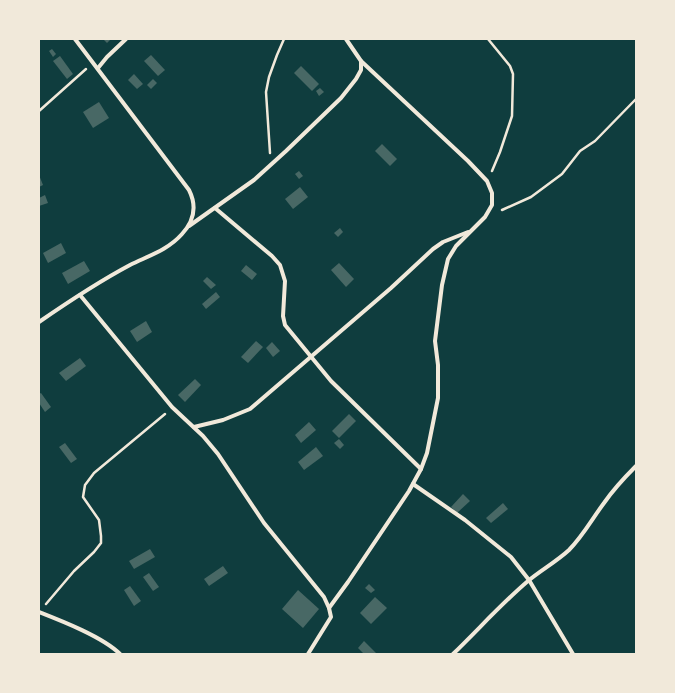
<svg xmlns="http://www.w3.org/2000/svg" width="675" height="693" viewBox="0 0 675 693" font-family="Poppins,sans-serif">
  <style>
    .building { fill: #486865 }
    .lines { fill: none; stroke-linecap: round; stroke-linejoin: round }
    .path { stroke: #f1e9da; stroke-width: 2.5 }
    .minor { stroke: #f1e9da; stroke-width: 4 }
  </style>
  <rect width="100%" height="100%" fill="#0f3d3e"/>
  <g class="building">
    <polygon points="103,39 111,39 107,43"/>
    <polygon points="52,49 56,54 53,57 49,51"/>
    <polygon points="151,55 165,70 158,76 144,61"/>
    <polygon points="60,56 73,74 67,79 53,61"/>
    <polygon points="301,66 319,84 312,91 294,73"/>
    <polygon points="134,74 143,84 137,89 128,80"/>
    <polygon points="153,79 157,83 151,89 147,85"/>
    <polygon points="320,88 324,92 319,96 316,91"/>
    <polygon points="99,102 109,118 93,128 83,112"/>
    <polygon points="382,144 397,159 390,166 375,151"/>
    <polygon points="299,171 303,176 299,179 295,174"/>
    <polygon points="39,175 43,185 39,187"/>
    <polygon points="300,187 308,197 293,209 285,199"/>
    <polygon points="45,195 48,203 39,206 39,198"/>
    <polygon points="340,228 343,232 338,237 334,233"/>
    <polygon points="61,243 66,253 48,263 43,253"/>
    <polygon points="84,261 90,271 68,284 62,273"/>
    <polygon points="339,263 354,279 346,287 331,270"/>
    <polygon points="246,265 257,274 252,280 241,271"/>
    <polygon points="207,277 216,285 211,289 203,281"/>
    <polygon points="216,292 220,297 206,309 202,304"/>
    <polygon points="146,321 152,332 137,342 130,331"/>
    <polygon points="256,341 263,347 248,363 241,357"/>
    <polygon points="272,342 280,351 273,357 266,348"/>
    <polygon points="80,358 86,366 66,381 59,373"/>
    <polygon points="195,379 201,385 185,402 178,395"/>
    <polygon points="41,393 51,407 45,412 39,403 39,394"/>
    <polygon points="349,414 356,421 339,438 332,431"/>
    <polygon points="309,422 316,430 301,443 295,435"/>
    <polygon points="339,439 344,445 340,449 334,443"/>
    <polygon points="65,443 77,459 71,463 59,447"/>
    <polygon points="316,447 323,456 304,470 298,462"/>
    <polygon points="463,494 470,501 457,513 451,507"/>
    <polygon points="503,503 508,509 491,523 486,518"/>
    <polygon points="150,549 155,557 134,569 129,561"/>
    <polygon points="223,566 228,573 209,586 204,579"/>
    <polygon points="149,573 159,587 153,591 143,577"/>
    <polygon points="369,584 375,590 371,593 365,588"/>
    <polygon points="130,586 141,601 134,606 124,590"/>
    <polygon points="298,590 319,609 303,628 282,609"/>
    <polygon points="375,597 387,608 371,624 360,613"/>
    <polygon points="364,641 377,654 364,654 358,648"/>
  </g>
  <g class="lines">
    <g class="path">
      <polyline points="488,39 510,66 513,74 512,116 500,152 492,171"/>
      <polyline points="39,111 86,69"/>
      <polyline points="270,153 266,92 269,77 277,55 284,39"/>
      <polyline points="502,210 531,197 562,174 580,151 595,141 636,99"/>
      <polyline points="46,604 74,571 94,552 101,543 101,536 99,520 83,497 85,485 94,473 165,414"/>
    </g>
    <g class="minor">
      <polyline points="98,68 107,57 126,39"/>
      <polyline points="215,208 272,256 280,265 285,281 283,316 285,325 331,381 421,469"/>
      <polyline points="189,226 254,180 286,151 341,98 356,79 361,70 361,61 346,39"/>
      <polyline points="80,295 172,407 203,436 218,454 264,523 324,597 329,608 331,617 308,654"/>
      <path d="M39,322C68,302 98,282 130,265C148,256 168,250 182,234C195,220 197,206 189,190L75,39"/>
      <polyline points="194,427 223,420 250,409 391,288 433,249 443,242 468,232"/>
      <polyline points="413,484 465,520 511,557 529,580 573,654"/>
      <polyline points="329,608 348,582 409,491 421,469 427,453 438,398 438,365 435,341 442,285 448,259 456,246 485,217 492,205 492,193 487,181 468,161 361,61"/>
      <path d="M39,612C62,621 103,637 120,654"/>
      <path d="M453,654C478,630 501,604 528,581C541,570 556,562 569,550C583,536 592,519 604,503C613,490 624,478 636,466"/>
    </g>
  </g>
  <rect width="675" height="693" fill="none" stroke="#f1e9da" stroke-width="80"/>
</svg>
